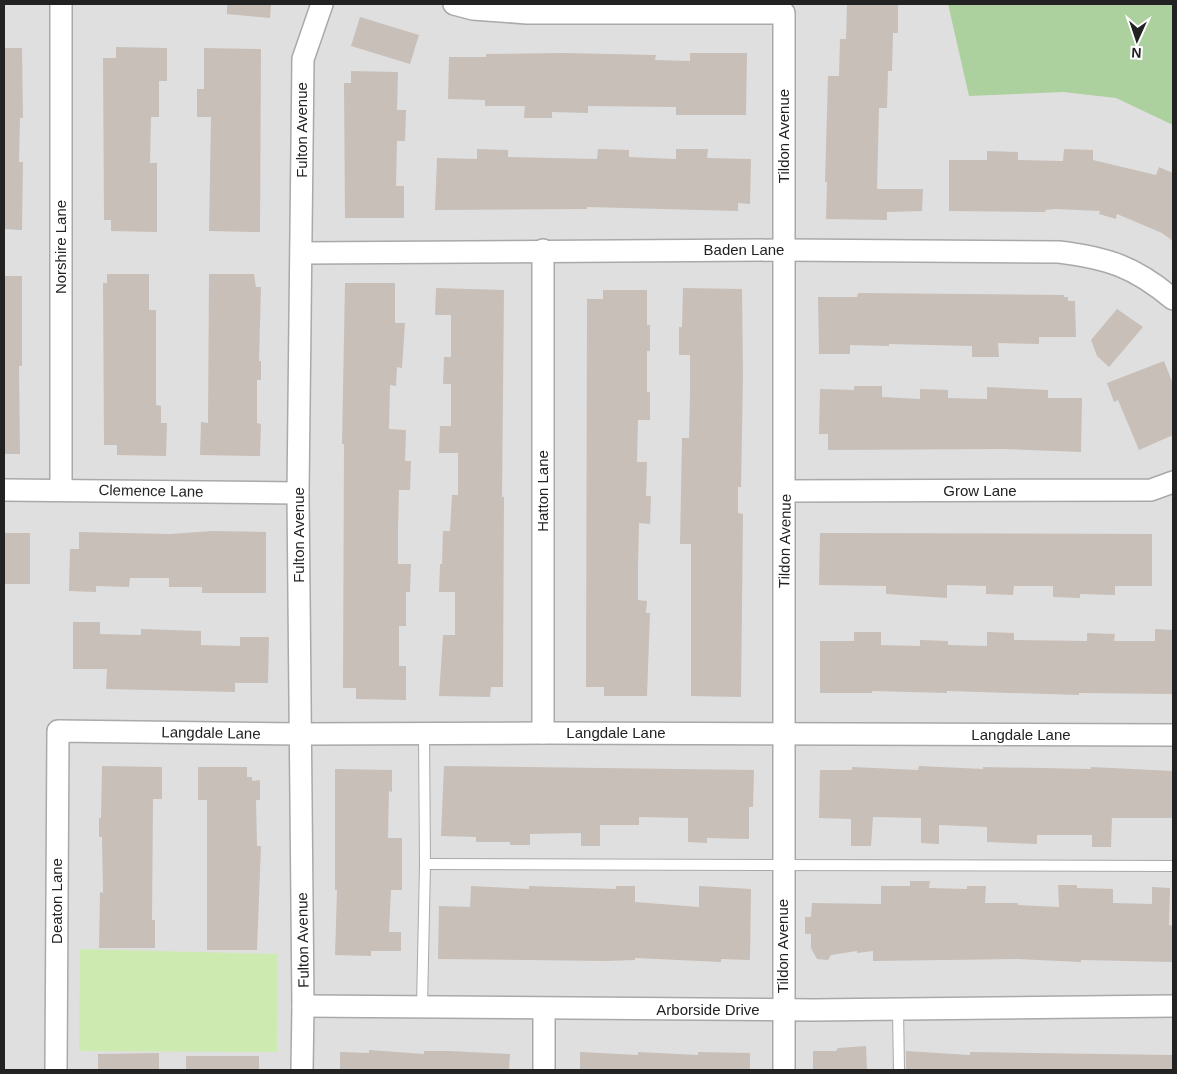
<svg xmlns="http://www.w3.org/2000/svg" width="1177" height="1074" viewBox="0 0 1177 1074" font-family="Helvetica,sans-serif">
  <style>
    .residential { fill: #e0dfdf }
    .grass { fill: #cdebb0 }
    .forest { fill: #add19e }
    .building { fill: #c7bfb8 }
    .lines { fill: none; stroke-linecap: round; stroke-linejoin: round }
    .lane-casing { stroke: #a9a9a9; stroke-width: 12 }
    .street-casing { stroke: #a9a9a9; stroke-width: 24 }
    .lane { stroke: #fff; stroke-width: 10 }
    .street { stroke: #fff; stroke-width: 21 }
    .labels { text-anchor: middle; stroke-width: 4.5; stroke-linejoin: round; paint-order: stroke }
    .street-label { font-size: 15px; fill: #222; stroke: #fff }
  </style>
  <rect width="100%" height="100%" fill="#f2efe9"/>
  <rect class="residential" x="4" y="4" width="1169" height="1066"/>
  <polygon class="grass" points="80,949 278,954 277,1052 79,1051"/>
  <polygon class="forest" points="948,4 1173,4 1173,125 1116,98 1063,92 969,96"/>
  <g class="building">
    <polygon points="227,4 271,4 270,18 227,14"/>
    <polygon points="847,4 898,4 898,33 893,33 892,71 888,71 887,108 879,108 877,189 923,189 922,211 887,212 887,220 826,219 827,182 825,182 828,76 839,76 840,39 846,39"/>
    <polygon points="360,17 419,35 410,64 351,46"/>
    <polygon points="116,47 167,48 167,81 159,81 159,117 151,117 150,163 157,163 157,232 111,231 111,220 104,220 103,58 116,58"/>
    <polygon points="4,48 22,48 23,118 20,118 19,162 23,162 22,230 4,229"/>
    <polygon points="204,48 261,49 260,232 209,231 211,117 197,117 197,89 204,89"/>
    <polygon points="563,53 656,55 655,60 690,61 690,53 747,53 746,115 676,115 676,107 588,106 588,113 552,112 552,118 524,118 525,106 485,106 485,100 448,99 449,57 486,57 486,54"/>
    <polygon points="351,71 398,72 397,110 406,110 405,141 397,141 396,186 404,186 404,218 345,218 344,83 351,83"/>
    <polygon points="477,149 508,150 508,157 597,159 598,149 629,150 629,157 676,159 676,149 708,149 707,158 751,159 750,204 738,203 738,211 587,207 587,209 435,210 437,158 477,159"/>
    <polygon points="1064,149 1093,150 1093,160 1156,175 1159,167 1173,173 1173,241 1162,233 1117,214 1116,219 1099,214 1100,211 1055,209 1045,210 1046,212 949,211 949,160 987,160 987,151 1018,152 1018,160 1063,161"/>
    <polygon points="107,274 149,274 149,310 156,310 156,405 161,406 161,423 167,423 166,456 117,455 117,445 104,445 103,283 107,283"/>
    <polygon points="209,274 254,274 256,287 261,287 259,361 261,361 261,380 257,380 257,423 261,424 260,456 200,455 201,422 208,423"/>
    <polygon points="4,276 22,276 22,366 19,366 20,454 4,454"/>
    <polygon points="345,283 395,283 395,323 405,323 402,368 397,367 396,386 390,385 389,429 406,430 405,461 411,461 410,490 399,490 398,529 398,564 411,564 410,592 406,592 406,626 399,626 399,666 406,666 406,700 356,699 356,688 343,688 344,444 342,444"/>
    <polygon points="436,288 504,290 502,497 504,497 503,687 491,687 490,697 439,696 443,635 455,635 455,592 439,592 440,564 442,564 443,531 450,531 452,495 458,495 458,453 439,453 440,426 451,426 451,384 443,384 444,357 451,357 451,315 435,315"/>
    <polygon points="683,288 742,289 743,376 741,487 738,487 738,513 743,514 741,697 691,696 691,544 680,544 682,438 689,438 690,394 690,355 679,355 679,327 682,327"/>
    <polygon points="603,290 647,290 647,325 650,325 650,351 647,351 647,392 650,392 650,420 638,420 637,462 647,462 646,496 651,496 650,524 639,523 638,566 638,600 647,601 646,613 650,613 647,696 604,696 604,687 586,687 587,299 603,299"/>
    <polygon points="858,293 1064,295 1064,297 1068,297 1068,301 1075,301 1076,337 1039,337 1039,344 998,343 999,357 972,357 972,346 889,344 889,346 850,345 850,354 819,354 818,297 857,297"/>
    <polygon points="1117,309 1143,327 1109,367 1097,356 1091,340"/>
    <polygon points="1164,361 1173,384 1173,435 1139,450 1118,400 1114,402 1107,383"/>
    <polygon points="854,386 882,386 882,397 920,399 920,389 948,390 948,398 987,399 987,387 1048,390 1048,398 1082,398 1081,452 1005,449 828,450 828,434 819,434 820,389 854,390"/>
    <polygon points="212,531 266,532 266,593 202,593 202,587 169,587 169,578 130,578 129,587 96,586 96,592 69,591 70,549 79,549 79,532 170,534"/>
    <rect x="4" y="533" width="26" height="51"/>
    <polygon points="820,533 1152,534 1152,586 1115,586 1115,595 1080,594 1080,598 1053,597 1053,586 1014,586 1013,595 986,594 986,586 947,585 947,598 886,594 886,586 819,585"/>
    <polygon points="73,622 100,622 100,634 141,635 141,629 201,631 201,645 240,646 240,637 269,637 268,683 235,683 235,692 106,689 107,669 73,669"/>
    <polygon points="1155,629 1173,630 1173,694 1079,693 1079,695 947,691 947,693 872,691 872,693 820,693 820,641 854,641 854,632 881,632 881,645 920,646 920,640 948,641 948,645 987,646 987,632 1014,633 1014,640 1087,641 1087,633 1115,634 1114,641 1155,641"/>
    <polygon points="102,766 162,767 162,799 153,799 152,920 155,920 155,948 99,948 100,892 103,893 102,837 99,837 99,818 101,818"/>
    <polygon points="444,766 754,770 753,807 749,807 749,839 707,838 707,843 688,842 688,818 639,817 639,825 600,825 600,846 581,846 581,833 530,834 530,845 510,845 510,842 476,842 476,837 441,836"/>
    <polygon points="919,766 983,769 983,767 1091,769 1091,767 1173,771 1173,818 1112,818 1111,847 1092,847 1092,835 1037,835 1037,844 987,842 987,827 939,825 939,844 921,843 921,818 873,817 871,846 851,846 851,819 819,818 820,770 852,770 852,767 918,770"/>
    <polygon points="198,767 247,767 247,777 252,777 252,781 260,780 260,800 256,800 257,846 261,846 257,950 207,950 207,800 198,800"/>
    <polygon points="335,769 392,770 392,792 389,791 388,838 402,838 402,890 391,890 389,932 401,932 401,951 371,951 371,956 335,955 337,890 335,890"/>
    <polygon points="910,881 930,881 929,888 967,889 967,886 986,886 985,903 1018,903 1018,905 1059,907 1058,885 1077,885 1077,888 1113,889 1113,903 1152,904 1152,887 1170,888 1169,925 1173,926 1173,962 1081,960 1081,962 1017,959 873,961 873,951 857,953 857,951 831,955 828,960 817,959 811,948 811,934 805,934 805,917 811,917 812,903 881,904 881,886 910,886"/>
    <polygon points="471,886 529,889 529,886 616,889 616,886 635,886 635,902 699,907 699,886 751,889 750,960 721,959 721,962 635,958 635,960 605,961 438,959 439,906 470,907"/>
    <polygon points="866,1046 867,1070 813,1070 813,1051 836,1051 838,1048"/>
    <polygon points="369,1050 424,1054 424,1051 449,1051 510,1054 509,1070 340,1070 340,1052 369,1053"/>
    <polygon points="906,1051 970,1055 970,1052 1173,1055 1173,1070 906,1070"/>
    <polygon points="580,1052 638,1055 638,1052 698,1055 698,1052 750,1053 750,1070 580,1070"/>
    <polygon points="159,1053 159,1070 98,1070 98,1054"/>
    <rect x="186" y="1056" width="73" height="14"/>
  </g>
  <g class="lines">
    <defs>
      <g id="lane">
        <polyline points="425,864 1173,866"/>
        <polyline points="422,1007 425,864 424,733"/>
        <polyline points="898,1010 899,1070"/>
      </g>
      <g id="street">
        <polyline points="61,4 61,489"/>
        <polyline points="454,4 473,9 527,13 784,13 784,1070"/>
        <polyline points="543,250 543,733"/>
        <path d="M302,253L784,250L1059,252C1108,258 1135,267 1173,299"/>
        <polyline points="4,490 298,493"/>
        <polyline points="786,491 1151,490 1173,482"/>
        <polyline points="303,1006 813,1010 1173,1006"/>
        <polyline points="56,1070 58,731 301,734 543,733 1173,735"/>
        <polyline points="302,1070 303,1006 298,493 303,59 322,4"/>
        <polyline points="544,1070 544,1009"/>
      </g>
    </defs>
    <use href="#lane" class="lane-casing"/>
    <use href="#street" class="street-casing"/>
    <use href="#lane" class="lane"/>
    <use href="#street" class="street"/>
  </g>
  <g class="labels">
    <g class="street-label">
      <text transform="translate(302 130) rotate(-90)" y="5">Fulton Avenue</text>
      <text transform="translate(784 136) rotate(-90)" y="5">Tildon Avenue</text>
      <text transform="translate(61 247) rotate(-90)" y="5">Norshire Lane</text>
      <text x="744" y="255">Baden Lane</text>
      <text transform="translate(151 491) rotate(1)" y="5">Clemence Lane</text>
      <text transform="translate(543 491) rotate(-90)" y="5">Hatton Lane</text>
      <text x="980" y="496">Grow Lane</text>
      <text transform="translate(299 535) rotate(-90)" y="5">Fulton Avenue</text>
      <text transform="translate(785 541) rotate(-89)" y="5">Tildon Avenue</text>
      <text transform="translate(211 733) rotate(1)" y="5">Langdale Lane</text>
      <text x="616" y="738">Langdale Lane</text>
      <text x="1021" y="740">Langdale Lane</text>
      <text transform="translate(57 901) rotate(-90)" y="5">Deaton Lane</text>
      <text transform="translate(303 940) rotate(-91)" y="5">Fulton Avenue</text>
      <text transform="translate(783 946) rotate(-90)" y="5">Tildon Avenue</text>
      <text x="708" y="1015">Arborside Drive</text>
    </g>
  </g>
  <rect width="1177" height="1074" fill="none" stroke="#222222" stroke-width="10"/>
  <g transform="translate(1137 40) rotate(183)" stroke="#ffffff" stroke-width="4" paint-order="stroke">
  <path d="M0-4L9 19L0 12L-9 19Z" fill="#222222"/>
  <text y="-8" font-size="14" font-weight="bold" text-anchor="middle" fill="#222222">N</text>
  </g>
</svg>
